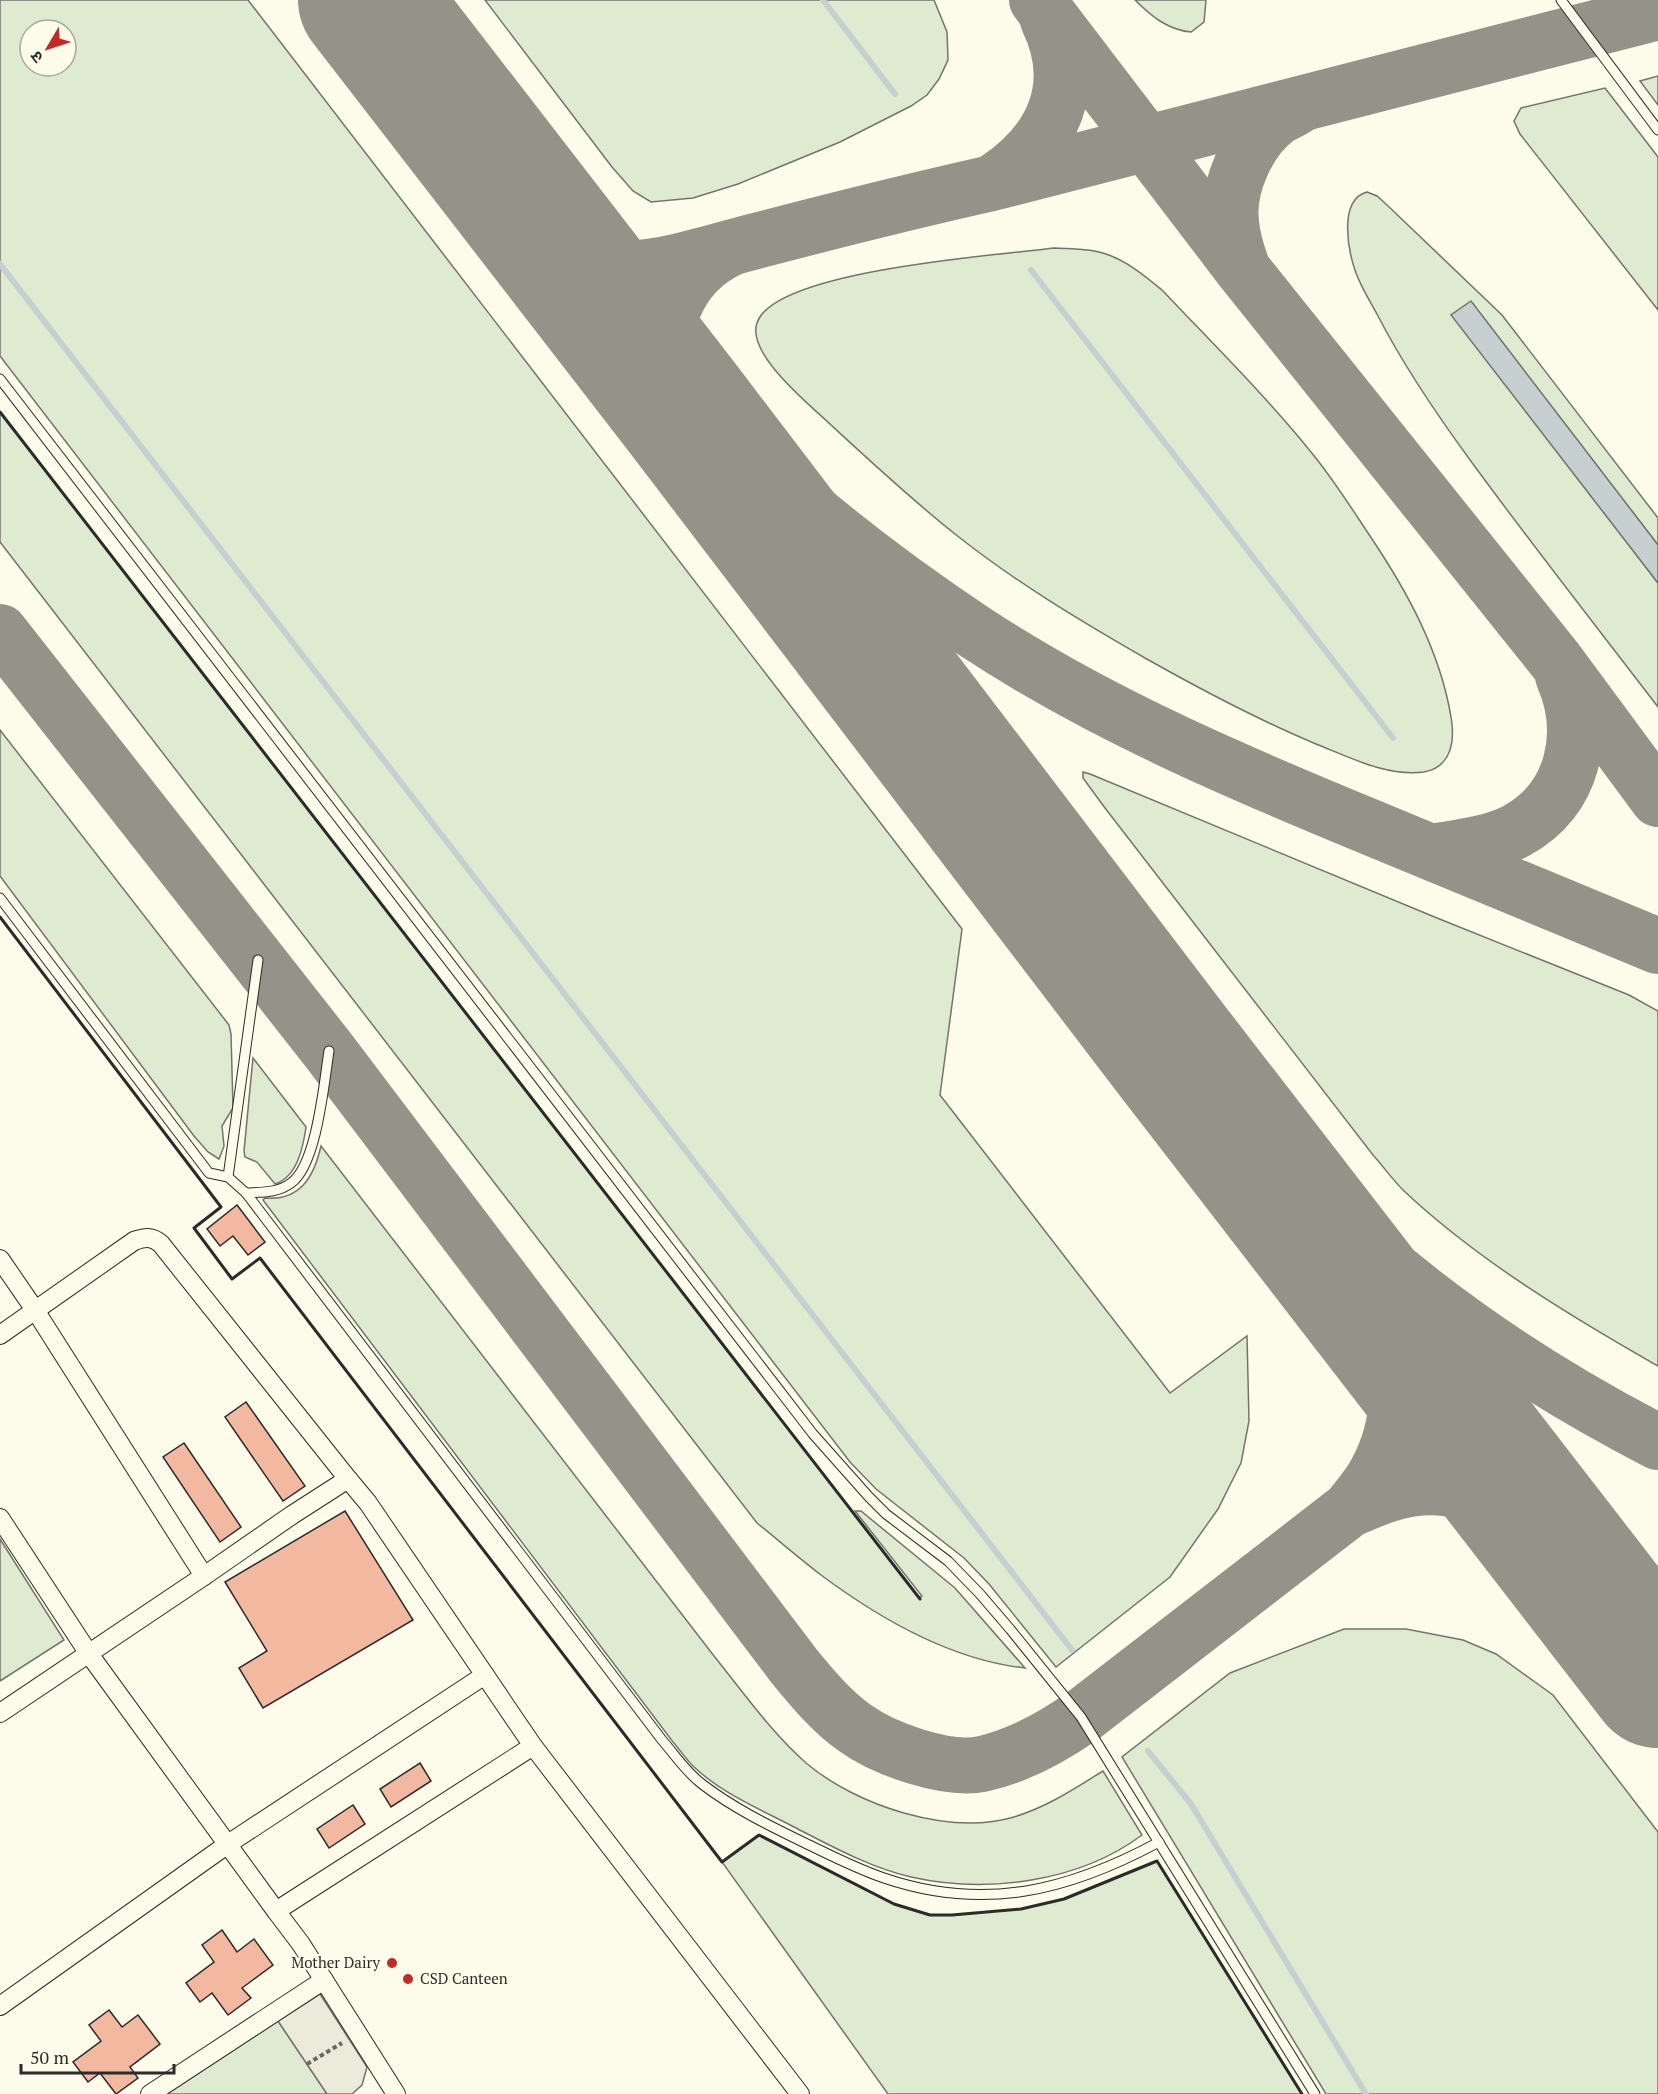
<svg xmlns="http://www.w3.org/2000/svg" width="1658" height="2094" viewBox="0 0 1658 2094" font-family="'PT Serif','Noto Sans Devanagari',serif">
  <style>
    .green { fill: #deebd1; stroke: #74746e; stroke-width: 1.5; fill-rule: evenodd }
    .parking { fill: #eceadb; stroke: #74746e; stroke-width: 1.5 }
    .water { fill: #c7d0d0; stroke: #74746e; stroke-width: 1.5 }
    .lines { fill: none; stroke-linecap: round; stroke-linejoin: round }
    .stream { stroke: #c7d0d0; stroke-width: 6 }
    .taxiway { stroke: #94938a; stroke-width: 56 }
    .runway { stroke: #94938a; stroke-width: 138 }
    .building { fill: #f2b8a0; stroke: #2b2b2b; stroke-width: 1.5 }
    .lane-casing { stroke: #2b2b2b; stroke-width: 11 }
    .street-casing { stroke: #2b2b2b; stroke-width: 20 }
    .path { stroke: #6a6964; stroke-width: 4; stroke-dasharray: 4.5 3; stroke-linecap: butt }
    .lane { stroke: #fdfbea; stroke-width: 9 }
    .street { stroke: #fdfbea; stroke-width: 18 }
    .wall { stroke: #2b2b2b; stroke-width: 3 }
    .poi-dot { fill: #c62828; stroke: #fdfbea; stroke-width: 2 }
    .labels { text-anchor: middle; stroke-width: 4.5; stroke-linejoin: round; paint-order: stroke }
    .poi-label { font-size: 15px; fill: #2b2b2b; stroke: #fdfbea; text-anchor: end }
  </style>
  <rect width="100%" height="100%" fill="#fdfbea"/>
  <g class="green">
    <path d="M0,0H248L962,929L940,1095L1170,1393L1247,1336L1249,1421L1241,1463L1218,1509L1170,1577L1056,1667L989,1584L964,1558L876,1489L850,1462L0,356ZM30,30H66V66H30Z"/>
    <polygon points="485,0 934,0 947,32 948,60 939,79 927,95 911,106 840,142 738,184 693,198 651,202 633,191 612,167"/>
    <path d="M1135,0H1206L1204,22L1191,32C1168,30 1151,16 1135,0Z"/>
    <polygon points="1658,76 1658,105 1640,81"/>
    <polygon points="1605,88 1658,157 1658,310 1520,134 1514,121 1521,108"/>
    <path d="M1367,192L1377,196L1387,205L1502,315L1658,518V545L1471,302L1452,315L1658,583V707C1596,626 1533,546 1473,464C1437,415 1404,367 1377,314C1370,301 1361,287 1356,273C1348,251 1338,200 1367,192Z"/>
    <path d="M1054,248C1070,249 1090,248 1106,254C1127,261 1145,276 1162,290C1214,345 1268,398 1315,457C1335,482 1352,509 1370,536C1407,591 1440,651 1451,717C1455,740 1452,767 1424,772C1387,777 1349,757 1316,744C1256,719 1200,689 1145,658C1079,620 1014,581 955,534C912,500 871,462 831,425C810,405 746,354 757,323C774,270 1001,255 1054,248Z"/>
    <path d="M0,412L919,1598L922,1596L855,1511H861L955,1588L1025,1668C951,1660 880,1619 821,1575C799,1558 778,1540 757,1523L0,542Z"/>
    <polygon points="0,730 229,1025 231,1034 233,1108 222,1126 224,1146 219,1159 208,1152 194,1136 0,876"/>
    <path d="M1083,772L1090,774L1437,918L1629,995L1658,1011V1366C1570,1316 1476,1259 1403,1190C1392,1179 1383,1166 1373,1155L1105,808L1083,778Z"/>
    <path d="M253,1058L306,1127C303,1148 297,1177 275,1184L257,1162L245,1157L244,1151Z"/>
    <path d="M321,1146L714,1656C743,1692 771,1732 806,1763C857,1806 949,1836 1014,1817C1047,1807 1074,1789 1103,1771L1142,1835C1079,1882 987,1894 911,1877C871,1868 831,1846 794,1827C760,1809 722,1794 693,1766C686,1759 680,1750 673,1742L263,1200L265,1198C300,1201 314,1177 321,1146Z"/>
    <polygon points="0,1539 64,1640 0,1681"/>
    <polygon points="1344,1629 1406,1629 1463,1640 1496,1654 1553,1695 1658,1832 1658,2094 1326,2094 1122,1757 1230,1673"/>
    <polygon points="759,1835 894,1904 930,1915 953,1915 1022,1909 1064,1899 1157,1861 1302,2094 888,2094 722,1862"/>
    <polygon points="278,2021 327,2094 167,2094"/>
  </g>
  <polygon class="parking" points="320,1994 367,2067 362,2085 352,2094 327,2094 278,2021"/>
  <polygon class="water" points="1471,301 1658,545 1658,583 1451,315"/>
  <g class="lines">
    <g class="stream">
      <polyline points="823,0 895,94"/>
      <polyline points="0,264 1072,1650"/>
      <polyline points="1031,270 1393,738"/>
      <polyline points="1148,1751 1191,1804 1366,2094"/>
    </g>
    <g class="taxiway">
      <polyline points="1037,0 1243,270 1557,662 1658,799"/>
      <path d="M995,181C1053,143 1080,86 1048,20"/>
      <path d="M546,231C570,250 596,265 628,268C659,270 720,250 752,242C832,221 912,201 992,183L1658,12"/>
      <path d="M1242,267C1237,253 1232,237 1231,222C1227,187 1248,139 1277,118C1283,114 1291,111 1297,107"/>
      <path d="M577,271C622,323 667,376 717,425C795,502 883,571 975,632C1098,713 1234,771 1370,827C1466,866 1562,906 1658,946"/>
      <path d="M675,391C651,337 676,273 731,248"/>
      <path d="M0,632L329,1051L794,1666C812,1688 832,1712 855,1728C884,1749 946,1771 982,1764C1018,1756 1051,1738 1081,1717L1350,1509C1359,1497 1370,1485 1377,1471C1402,1424 1404,1370 1378,1322C1367,1302 1352,1284 1339,1265"/>
      <path d="M1432,852C1460,847 1491,844 1516,831C1574,800 1588,733 1563,676"/>
      <path d="M1174,1053C1235,1119 1295,1185 1363,1244C1452,1322 1553,1388 1658,1442"/>
      <path d="M1350,1509C1363,1504 1376,1498 1389,1494C1474,1468 1525,1522 1580,1577"/>
    </g>
    <polyline class="runway" points="367,0 684,410 1174,1053 1658,1679"/>
  </g>
  <g class="building">
    <polygon points="237,1205 265,1242 248,1255 233,1236 220,1246 207,1229"/>
    <polygon points="246,1402 305,1486 283,1501 225,1417"/>
    <polygon points="184,1443 241,1527 220,1542 163,1457"/>
    <polygon points="345,1511 413,1620 263,1708 239,1668 267,1651 225,1582"/>
    <polygon points="420,1763 431,1781 391,1807 380,1789"/>
    <polygon points="353,1805 365,1824 329,1848 317,1829"/>
    <polygon points="222,1930 237,1952 254,1939 273,1965 242,1988 251,1998 228,2015 212,1993 200,2002 186,1983 214,1962 202,1945"/>
    <polygon points="109,2010 122,2027 138,2015 160,2044 130,2067 138,2078 116,2094 100,2073 88,2082 73,2062 101,2041 89,2025"/>
  </g>
  <g class="lines">
    <defs>
      <g id="lane">
        <polyline points="1561,0 1658,130"/>
        <polyline points="0,379 813,1434 869,1497 886,1514 948,1561 980,1594 1010,1629 1081,1717 1315,2094"/>
        <path d="M0,898L209,1173L228,1177L246,1193L662,1740C675,1755 686,1772 702,1784C733,1808 770,1826 805,1843C830,1855 857,1869 884,1878C984,1912 1068,1891 1159,1842"/>
        <polyline points="228,1177 258,960"/>
        <path d="M246,1193C262,1192 278,1193 291,1183C317,1165 324,1082 329,1051"/>
      </g>
      <g id="street">
        <polyline points="0,1259 35,1310 204,1576"/>
        <path d="M0,1335L134,1241C145,1237 152,1236 161,1244L348,1479"/>
        <polyline points="0,1518 89,1654 276,1911"/>
        <polyline points="0,1713 204,1576 292,1515 348,1479 368,1503 533,1746 276,1911 301,1944 396,2094"/>
        <polyline points="533,1746 800,2094"/>
        <polyline points="0,2006 228,1844 485,1675"/>
        <polyline points="150,2094 324,1980"/>
      </g>
    </defs>
    <use href="#lane" class="lane-casing"/>
    <use href="#street" class="street-casing"/>
    <polyline class="path" points="307,2064 342,2043"/>
    <use href="#lane" class="lane"/>
    <use href="#street" class="street"/>
    <g class="wall">
      <polyline points="0,412 920,1599"/>
      <polyline points="0,917 221,1207 194,1228 232,1279 260,1258 722,1862 759,1835 894,1904 930,1915 952,1915 1021,1909 1064,1899 1157,1861 1302,2094"/>
    </g>
  </g>
  <g class="poi-dot">
    <circle cx="392" cy="1963" r="6"/>
    <circle cx="408" cy="1979" r="6"/>
  </g>
  <g class="labels">
    <g class="poi-label">
      <text x="380" y="1968">Mother Dairy</text>
      <text x="420" y="1984" text-anchor="start">CSD Canteen</text>
    </g>
  </g>
  <g transform="translate(48 48) rotate(231)"><circle r="28" fill="#fdfbea" stroke="#a9a89e" stroke-width="1.5"/>
  <path d="M0-4.5L10 22L0 15L-10 22Z" fill="#c62828"/>
  <text y="-9" font-size="16" font-weight="bold" text-anchor="middle" fill="#2b2b2b">उ</text>
  </g>
  <path d="M21 2064v9h153v-9" fill="none" stroke="#2b2b2b" stroke-width="3"/>
  <text x="30" y="2064" font-size="18" fill="#2b2b2b" stroke="#fdfbea" stroke-width="4.5" paint-order="stroke">50 m</text>
</svg>
